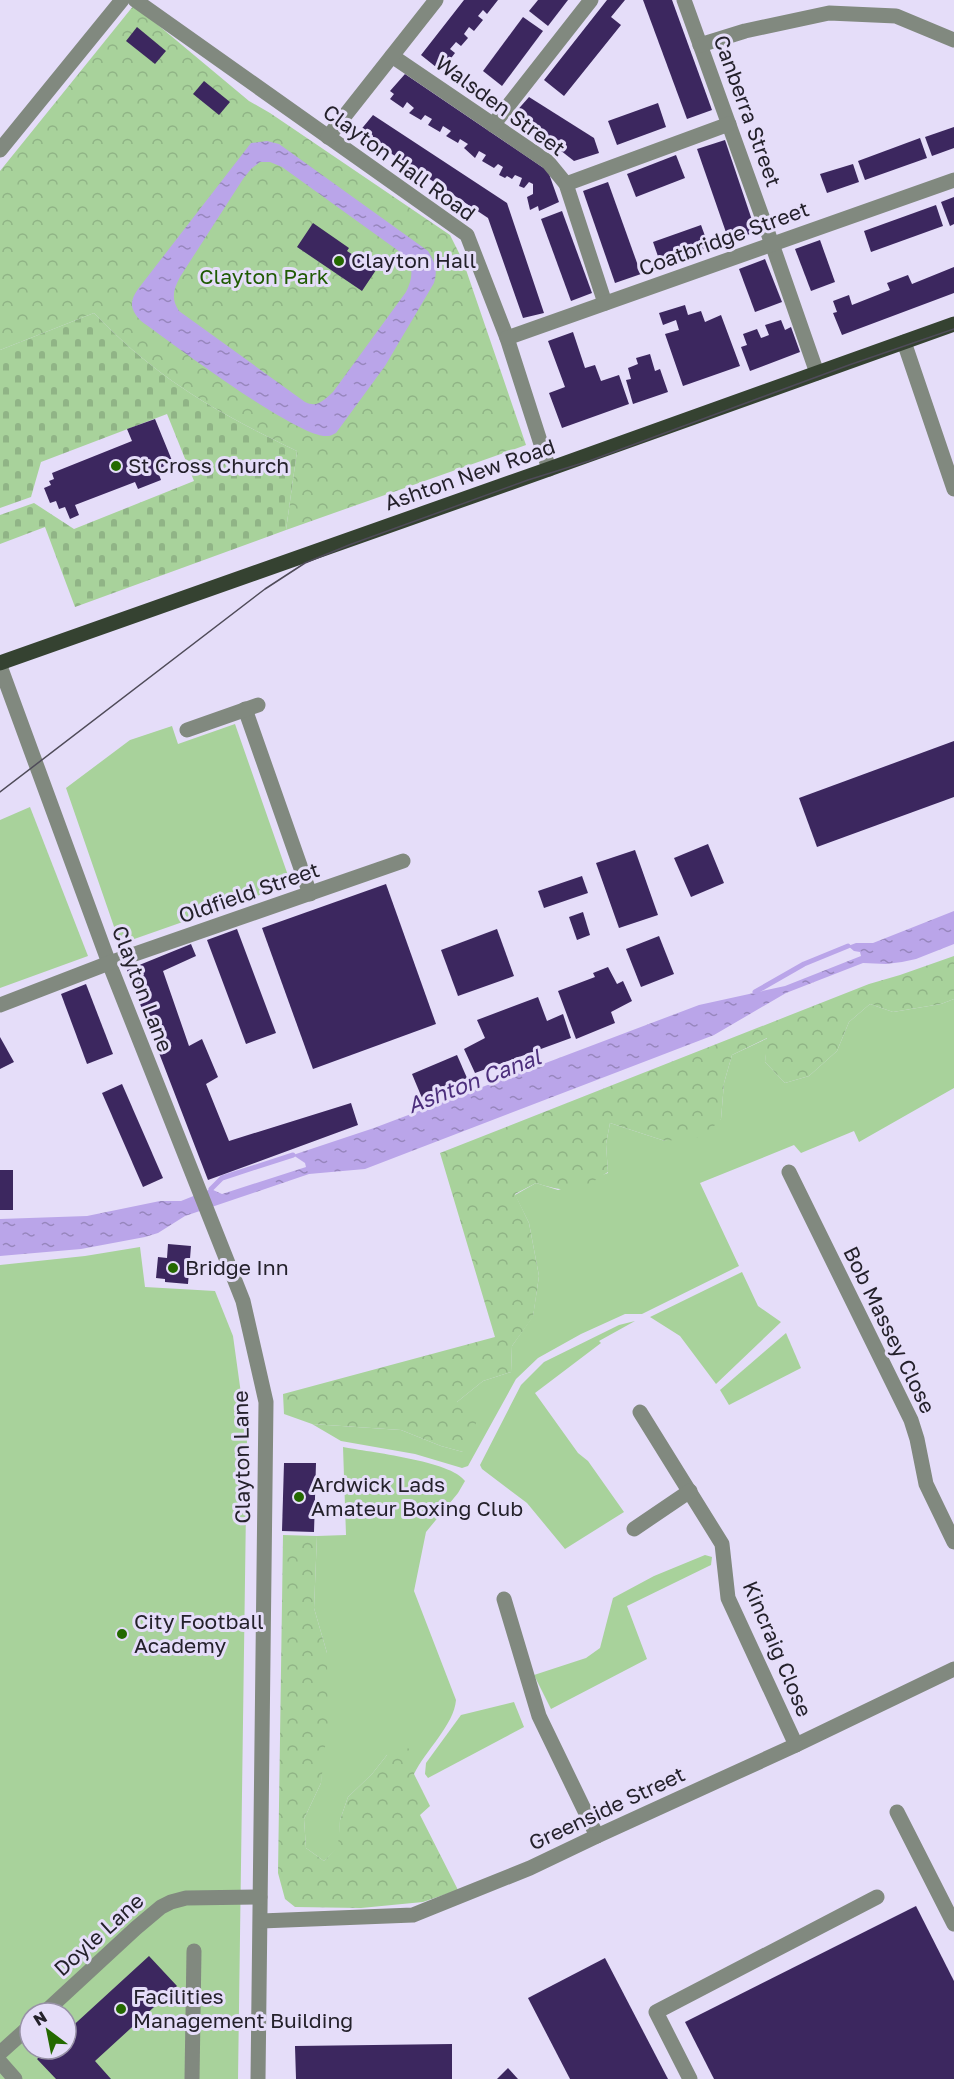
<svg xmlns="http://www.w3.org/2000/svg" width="954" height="2079" viewBox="0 0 954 2079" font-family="'Golos Text',sans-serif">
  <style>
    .green { fill: #a8d29b; fill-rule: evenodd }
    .forest { fill: url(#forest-crowns) }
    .cemetery { fill: url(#cemetery-stones) }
    .water { fill: url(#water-ripples); fill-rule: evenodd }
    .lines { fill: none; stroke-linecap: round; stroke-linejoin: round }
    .stream { stroke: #baa5e9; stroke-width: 5 }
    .building { fill: #3c275f }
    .minor { stroke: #81897f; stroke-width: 15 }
    .major { stroke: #354231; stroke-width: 15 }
    .tram { stroke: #4f4b59; stroke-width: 1.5 }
    .poi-dot { fill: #246900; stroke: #e5ddf9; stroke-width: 2 }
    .labels { text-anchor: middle; stroke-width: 6; stroke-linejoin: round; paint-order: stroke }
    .street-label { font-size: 21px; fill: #24212b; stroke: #e5ddf9 }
    .poi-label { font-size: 21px; fill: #24212b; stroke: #e5ddf9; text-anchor: start }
    .park-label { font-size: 21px; fill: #205b04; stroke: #e5ddf9 }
    .water-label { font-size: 22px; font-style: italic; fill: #4c2e7c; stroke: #e5ddf9 }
  </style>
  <defs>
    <pattern id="forest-crowns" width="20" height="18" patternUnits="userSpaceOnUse" patternTransform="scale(1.5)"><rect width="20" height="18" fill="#a8d29b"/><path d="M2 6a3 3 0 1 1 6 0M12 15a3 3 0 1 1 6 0" fill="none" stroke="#90b486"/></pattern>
    <pattern id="cemetery-stones" width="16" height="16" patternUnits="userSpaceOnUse" patternTransform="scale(1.5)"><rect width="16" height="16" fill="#a8d29b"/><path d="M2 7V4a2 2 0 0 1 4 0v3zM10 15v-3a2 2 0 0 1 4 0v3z" fill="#90b486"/></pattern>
    <pattern id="water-ripples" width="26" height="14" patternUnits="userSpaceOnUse" patternTransform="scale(1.5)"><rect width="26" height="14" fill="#baa5e9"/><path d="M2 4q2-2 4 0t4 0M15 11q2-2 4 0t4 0" fill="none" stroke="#9786bd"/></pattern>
  </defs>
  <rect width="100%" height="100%" fill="#e5ddf9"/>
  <g class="green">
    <polygon points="235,724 291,884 120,944 66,788 130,740 172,726 178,744"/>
    <polygon points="30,807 88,956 0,988 0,820"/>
    <polygon points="954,999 954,1088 859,1142 854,1131 801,1153 794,1145 700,1183 739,1266 642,1314 625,1314 581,1334 538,1358 516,1379 468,1466 462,1468 415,1454 341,1441 312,1424 401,1430 441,1446 463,1452 457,1402 483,1381 511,1372 512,1346 533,1316 539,1276 529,1223 515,1195 536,1183 558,1190 608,1173 606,1144 610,1123 665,1141 721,1119 724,1083 732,1055 768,1038 765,1062 785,1083 809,1076 837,1051 849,1022 870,1004 893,1012 941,1004"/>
    <path d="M140,1247L145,1287L215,1291L233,1336L247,1437L238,2079H0V1265L85,1256ZM30,2013H66V2049H30Z"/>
    <polygon points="742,1272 758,1306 781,1322 716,1384 680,1336 650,1317"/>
    <polygon points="635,1321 599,1341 601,1343 535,1393 578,1453 588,1461 624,1512 565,1549 527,1503 482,1469 480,1465 521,1385 544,1362 619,1325"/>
    <polygon points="786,1333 801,1368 729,1405 720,1390"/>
    <path d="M343,1447C368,1452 452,1461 465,1481L458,1493L426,1532L414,1591L456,1700C454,1725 425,1751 414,1774L413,1754L387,1755L372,1774L348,1797L340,1820L339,1846L324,1861L306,1848L304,1819L321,1783L327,1653L314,1608L317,1536L346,1535Z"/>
    <polygon points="705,1555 712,1557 711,1565 627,1606 647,1659 551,1709 534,1675 586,1658 600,1648 613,1598 654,1576"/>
    <polygon points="514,1702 524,1727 428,1778 425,1774 426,1763 461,1715"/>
  </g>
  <g class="forest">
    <path d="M134,5L249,101L270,113L450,235L463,261L526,445L286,530L297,451C216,412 157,379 94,313L0,350V171Z"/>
    <path d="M954,956V999L941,1004L893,1012L870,1004L849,1022L837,1051L809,1076L785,1083L765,1062L767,1038L732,1055L724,1083L721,1119L703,1137L665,1141L610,1123L606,1144L608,1172C580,1191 569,1194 536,1183L515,1194L529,1223L539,1276L533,1317L512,1346L511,1372L483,1381L457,1402L477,1421L463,1452L441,1446L401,1430L312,1424L284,1414L283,1394L495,1337L440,1153L869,984L900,975Z"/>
    <polygon points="283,1535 317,1536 314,1608 327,1653 328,1721 321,1783 304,1819 306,1848 324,1861 338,1846 340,1820 348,1797 372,1774 387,1755 402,1742 414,1754 414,1774 430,1806 420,1815 458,1890 423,1902 361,1908 295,1907 285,1899 278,1873"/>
  </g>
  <path class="cemetery" d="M94,313C157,379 216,412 297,451L286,530L75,607L45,527L0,544V515L34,503L74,529L194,481L167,414L41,462L31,497L0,508V350Z"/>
  <g class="water">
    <path d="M267,141L279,144L428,251C435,263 438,269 434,283L385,366L336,433C333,434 331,436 328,436C300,440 170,342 141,321C130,309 129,302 138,289L251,143ZM260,162H270L282,167L400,252C414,265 414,276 406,292L333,392C323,401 317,408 305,402L179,311C171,299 173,290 180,277L243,179L251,169Z"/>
    <polygon points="954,911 954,944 916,959 902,962 886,964 863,963 786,993 714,1035 365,1169 309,1174 185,1216 158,1233 145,1237 81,1249 0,1256 0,1219 87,1216 160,1201 181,1201 211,1189 222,1194 306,1167 305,1163 293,1155 374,1128 699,1005 785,986 861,956 860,952 854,951 848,946 856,943 873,943"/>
  </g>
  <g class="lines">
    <g class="stream">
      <polyline points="755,992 804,964 848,946"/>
      <polyline points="211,1189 222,1178 293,1155"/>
    </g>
  </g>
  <g class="building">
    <polygon points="464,0 498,0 487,14 483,10 478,16 483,20 474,31 469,27 464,34 468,38 461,46 456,42 450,49 455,53 445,66 440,62 436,67 421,55"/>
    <polygon points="538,0 568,0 548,26 529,11"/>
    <polygon points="607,0 625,0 611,17 621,25 564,96 544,80"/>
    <polygon points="643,0 672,0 712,110 687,119"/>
    <polygon points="523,17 543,31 502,86 483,71"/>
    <polygon points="137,27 166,51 155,64 126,41"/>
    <polygon points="405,74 548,171 559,202 539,211 538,206 530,210 527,197 533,194 533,184 529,182 524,188 519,186 522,178 515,175 512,179 507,176 505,178 499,175 503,167 498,164 494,168 482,161 486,155 479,151 475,158 464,148 468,144 460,139 458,143 446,136 451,131 443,126 440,132 428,125 432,119 425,115 421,120 409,113 414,108 407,102 403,108 390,99 394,94 390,91"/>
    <polygon points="204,81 230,102 219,115 193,94"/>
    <polygon points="529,97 594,138 599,153 574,161 514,114"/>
    <polygon points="658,103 666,127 617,145 608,121"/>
    <polygon points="373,115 507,203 544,313 523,318 488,218 359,132"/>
    <polygon points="954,127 954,148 932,156 925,137"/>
    <polygon points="920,138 927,158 865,180 858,161"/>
    <polygon points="725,140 756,232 729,241 697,149"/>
    <polygon points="676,155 685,178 636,197 627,174"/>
    <polygon points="853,164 859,182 827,193 820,174"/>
    <polygon points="608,182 641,274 615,283 583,191"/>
    <polygon points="954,197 954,224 950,226 941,202"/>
    <polygon points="936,205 943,226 871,252 864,231"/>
    <polygon points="562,211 592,293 571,301 541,219"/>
    <polygon points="313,223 349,248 347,251 376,270 362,291 297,247"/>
    <polygon points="701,225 709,247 661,265 653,242"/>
    <polygon points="820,240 835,282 811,291 795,249"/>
    <polygon points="765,259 782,302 755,312 739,269"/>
    <polygon points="954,267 954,293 842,335 833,313 837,312 833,301 849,295 852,305 890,290 887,283 908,275 912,284"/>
    <polygon points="685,305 688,315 701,311 705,322 721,315 740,366 683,386 665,334 679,330 676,320 663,325 659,313"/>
    <polygon points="781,320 785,330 791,327 800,352 750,371 741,347 747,345 743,334 757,329 761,338 769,335 765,325"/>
    <polygon points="573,332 585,368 595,365 601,381 619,375 629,404 562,428 549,393 565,387 548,341"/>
    <polygon points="650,354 655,371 660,369 668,392 633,404 626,380 631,379 628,368 638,364 636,358"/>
    <polygon points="155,419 173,463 157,469 161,480 138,489 135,482 75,505 79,515 70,519 65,507 59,509 56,501 50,503 44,488 51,485 49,481 54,479 52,473 132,441 127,429"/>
    <polygon points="954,741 954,797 817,847 799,798"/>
    <polygon points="708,844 724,883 691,897 674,858"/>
    <polygon points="635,850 658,915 619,928 596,863"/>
    <polygon points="582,876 588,893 544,908 538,891"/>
    <polygon points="386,884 436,1024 313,1069 262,928"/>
    <polygon points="583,912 590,935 577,940 569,917"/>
    <polygon points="237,929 276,1033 246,1044 207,940"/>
    <polygon points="497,929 514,976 458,996 441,950"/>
    <polygon points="659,936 674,974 641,987 626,949"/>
    <polygon points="191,944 196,956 163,971 189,1046 202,1039 218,1077 206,1084 229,1141 351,1103 358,1125 208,1180 127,970"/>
    <polygon points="608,967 617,984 623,981 632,1001 611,1012 615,1023 576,1039 558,991 595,977 593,973"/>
    <polygon points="86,984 113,1054 87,1064 61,994"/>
    <polygon points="538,997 547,1021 563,1014 571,1038 475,1073 464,1049 485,1038 477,1020"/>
    <polygon points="0,1037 14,1062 0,1069"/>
    <polygon points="457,1055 467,1078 422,1098 412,1074"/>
    <polygon points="122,1084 163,1178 143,1187 102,1093"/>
    <rect x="0" y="1170" width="13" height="40"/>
    <polygon points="168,1244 191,1246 188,1284 165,1282 165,1279 156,1278 158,1257 167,1258"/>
    <polygon points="284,1463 316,1463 314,1532 282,1531"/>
    <polygon points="916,1906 954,1981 954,2079 714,2079 685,2022"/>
    <polygon points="149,1956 177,1986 95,2061 111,2079 56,2079 37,2059 48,2049 66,2049 66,2032"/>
    <polygon points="605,1958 668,2079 570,2079 528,1998"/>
    <polygon points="452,2044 452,2079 296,2079 295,2046"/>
    <polygon points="508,2068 518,2079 497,2079"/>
  </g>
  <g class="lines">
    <g class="minor">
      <polyline points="135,0 467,235 507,338 549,469"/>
      <polyline points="684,0 772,244 817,373"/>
      <polyline points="700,45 745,31 829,13 896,16 954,40"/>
      <polyline points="392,56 548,162 566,184 605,303"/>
      <polyline points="493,125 591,0"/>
      <polyline points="328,137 436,0"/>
      <polyline points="0,150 122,0"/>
      <polyline points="566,184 729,124"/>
      <polyline points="507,338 954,180"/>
      <polyline points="904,342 954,489"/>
      <polyline points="0,666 109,963 243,1301 266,1402 258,2079"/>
      <polyline points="245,709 310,894"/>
      <polyline points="187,730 258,705"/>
      <polyline points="0,1005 109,963 403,861"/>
      <polyline points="789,1172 911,1420 917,1439 926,1484 954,1542"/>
      <polyline points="640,1412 722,1544 728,1598 796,1745"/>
      <polyline points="634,1529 690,1491"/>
      <polyline points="504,1599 539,1716 597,1836"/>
      <polyline points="897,1812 954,1924"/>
      <polyline points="261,1921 413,1915 530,1868 597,1836 796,1745 954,1669"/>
      <polyline points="44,2013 136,1928 161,1907 171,1902 186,1898 260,1897"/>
      <polyline points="0,2053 30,2026"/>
      <polyline points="0,2062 15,2079"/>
      <polyline points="192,2079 194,1951"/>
      <polyline points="690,2079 656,2012 877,1897"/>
    </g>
    <polyline class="major" points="0,663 549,469 954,324"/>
    <polyline class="tram" points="0,792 265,589 305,563 349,545 528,480 589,461 849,365 954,329"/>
  </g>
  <g class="poi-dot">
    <circle cx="339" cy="261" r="6"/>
    <circle cx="116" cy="466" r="6"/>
    <circle cx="173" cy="1268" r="6"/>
    <circle cx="299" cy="1497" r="6"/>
    <circle cx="122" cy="1634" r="6"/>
    <circle cx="121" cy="2009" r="6"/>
  </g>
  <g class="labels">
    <g class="street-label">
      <text transform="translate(500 106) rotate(36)" y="7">Walsden Street</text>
      <text transform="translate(747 111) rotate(70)" y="7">Canberra Street</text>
      <text transform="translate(399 163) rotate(36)" y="7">Clayton Hall Road</text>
      <text transform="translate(724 239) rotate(-20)" y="7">Coatbridge Street</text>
      <text transform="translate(470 475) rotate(-19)" y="7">Ashton New Road</text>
      <text transform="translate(249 893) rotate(-19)" y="7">Oldfield Street</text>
      <text transform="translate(142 989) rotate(69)" y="7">Clayton Lane</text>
      <text transform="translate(889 1330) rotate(64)" y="7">Bob Massey Close</text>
      <text transform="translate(242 1457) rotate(-91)" y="7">Clayton Lane</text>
      <text transform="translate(777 1649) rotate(67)" y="7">Kincraig Close</text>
      <text transform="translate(607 1809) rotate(-25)" y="7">Greenside Street</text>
      <text transform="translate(99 1935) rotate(-42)" y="7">Doyle Lane</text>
    </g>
    <g class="poi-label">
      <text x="351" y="268">Clayton Hall</text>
      <text x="128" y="473">St Cross Church</text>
      <text x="185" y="1275">Bridge Inn</text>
      <text x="311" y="1492">Ardwick Lads<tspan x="311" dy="24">Amateur Boxing Club</tspan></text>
      <text x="134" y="1629">City Football<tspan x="134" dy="24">Academy</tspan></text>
      <text x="133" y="2004">Facilities<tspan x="133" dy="24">Management Building</tspan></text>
    </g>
    <g class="park-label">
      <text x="264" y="284">Clayton Park</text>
    </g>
    <g class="water-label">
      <text transform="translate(474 1081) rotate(-21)" y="8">Ashton Canal</text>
    </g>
  </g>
  <g transform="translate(48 2031) rotate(328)"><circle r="28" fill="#e5ddf9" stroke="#9892a7" stroke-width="1.5"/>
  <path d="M0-4.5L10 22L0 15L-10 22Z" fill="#246900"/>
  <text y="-9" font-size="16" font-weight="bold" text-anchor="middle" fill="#24212b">N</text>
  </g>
</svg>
